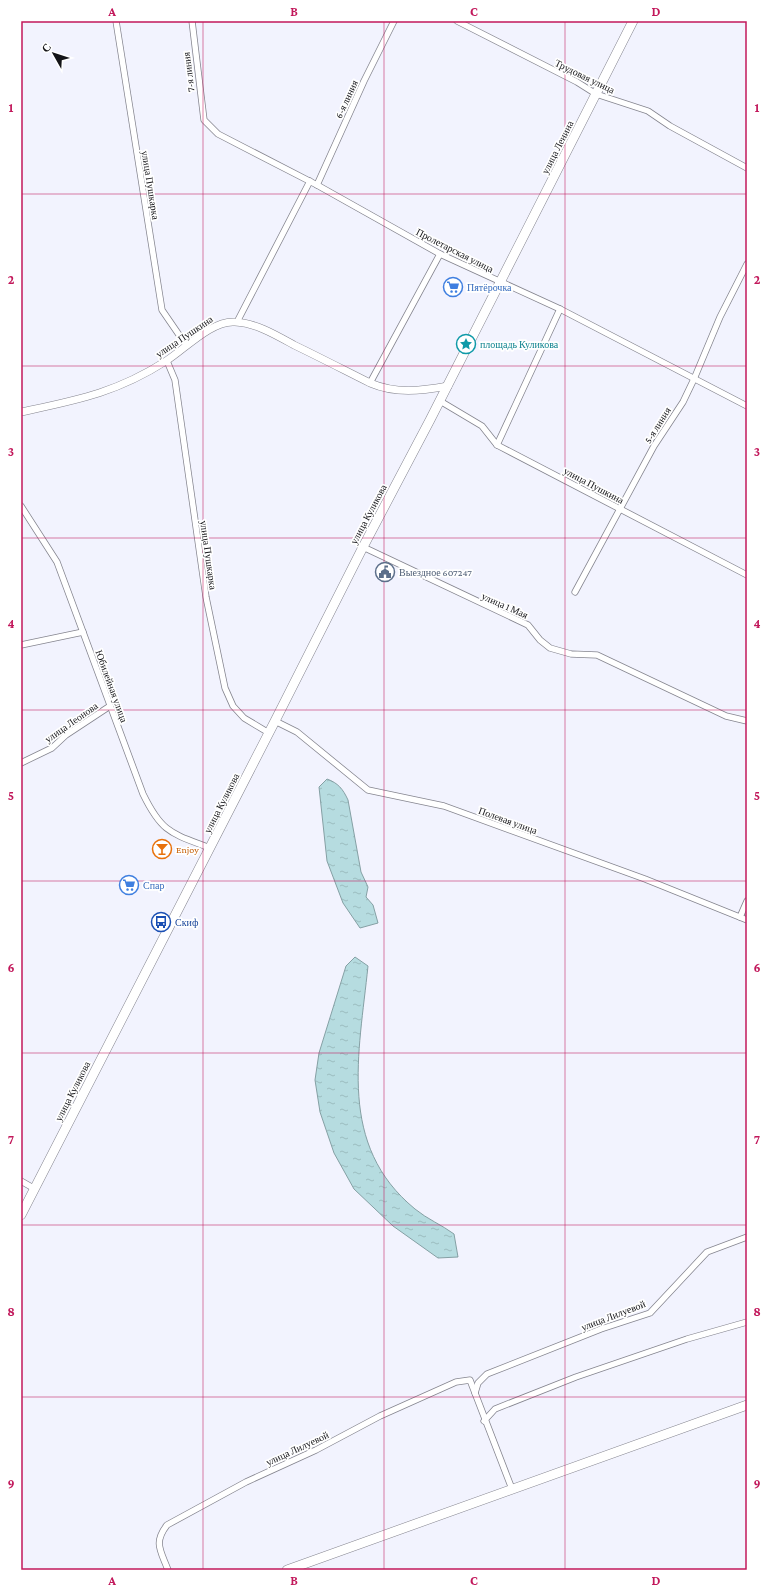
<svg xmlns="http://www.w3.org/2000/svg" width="768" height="1591" viewBox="0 0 768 1591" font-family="'Crimson Pro',serif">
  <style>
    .water { fill: url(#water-ripples); stroke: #85a0a4 }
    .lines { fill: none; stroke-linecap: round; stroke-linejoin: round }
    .minor-casing { stroke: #85858f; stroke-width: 7 }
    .tertiary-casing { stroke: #85858f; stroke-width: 8 }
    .primary-casing { stroke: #85858f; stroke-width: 10 }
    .minor { stroke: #fff; stroke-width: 5.5 }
    .tertiary { stroke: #fff; stroke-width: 7 }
    .primary { stroke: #fff; stroke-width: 9 }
    .grid { fill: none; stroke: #c2185b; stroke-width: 1; stroke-opacity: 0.55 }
    .labels { text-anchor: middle; stroke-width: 3.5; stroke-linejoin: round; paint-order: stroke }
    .street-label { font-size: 10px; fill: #141418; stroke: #fff }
    .shop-label { font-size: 10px; fill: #366cbe; stroke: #fff; text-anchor: start }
    .culture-label { font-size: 10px; fill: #0d838f; stroke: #fff; text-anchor: start }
    .service-label { font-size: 10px; fill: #4e5e75; stroke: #fff; text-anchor: start }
    .food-label { font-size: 10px; fill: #c56008; stroke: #fff; text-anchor: start }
    .transit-label { font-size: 10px; fill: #164399; stroke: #fff; text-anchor: start }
    .neatline { fill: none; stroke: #c2185b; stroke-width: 1.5 }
    .grid-label { font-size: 13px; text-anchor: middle; font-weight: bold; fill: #c2185b }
  </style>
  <defs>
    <pattern id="water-ripples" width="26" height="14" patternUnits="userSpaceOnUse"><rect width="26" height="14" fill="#b6dce0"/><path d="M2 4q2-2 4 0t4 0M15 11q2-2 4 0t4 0" fill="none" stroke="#9cbcbf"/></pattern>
  </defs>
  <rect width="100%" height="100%" fill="#f2f3fe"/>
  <g class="water">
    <path d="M327,779C338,783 343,789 348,800L361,872L368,887L366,897L373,905L378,923L360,928L343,903L327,861L319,787Z"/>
    <path d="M355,957L368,966C359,1054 337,1145 415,1209C427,1219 442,1225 454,1234L458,1257L438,1258L393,1226L354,1189L334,1153L320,1112L315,1080L319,1053L346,966Z"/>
  </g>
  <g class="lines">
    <defs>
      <g id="minor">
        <polyline points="116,21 162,310 186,345"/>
        <polyline points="192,21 204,120 218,134 317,185 440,254 560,309 747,406"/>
        <polyline points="457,21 577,82 596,94 648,111 670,126 747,168"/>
        <polyline points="317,185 364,81 394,21"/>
        <polyline points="237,322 310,181"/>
        <polyline points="167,361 175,380 206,597 225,688 233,706 244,718 269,733"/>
        <polyline points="370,383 440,254"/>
        <polyline points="440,401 482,426 497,445 747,575"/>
        <polyline points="497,445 560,309"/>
        <path d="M21,506L57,562L143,794C162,833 171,833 210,848"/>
        <polyline points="363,547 528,625 540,640 550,648 571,654 597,655 726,716 747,721"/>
        <polyline points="575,592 654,446 683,402 694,379 720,317 747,264"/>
        <polyline points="21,645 83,632"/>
        <polyline points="275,721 297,732 368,790 444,806 645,879 747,920"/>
        <polyline points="21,763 52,748 66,735 110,706"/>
        <polyline points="740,917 747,901"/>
        <polyline points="21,1181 35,1189"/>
        <polyline points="484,1421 495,1409 576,1377 687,1339 747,1322"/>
        <polyline points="512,1489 475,1393 478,1383 487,1374 601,1329 650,1313 707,1252 747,1237"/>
        <path d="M168,1570C161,1551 153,1543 167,1525L246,1482L316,1450L380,1416L456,1382L470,1380L475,1393"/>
      </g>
      <path id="tertiary" d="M21,412C77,400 116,393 166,361C185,349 212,320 235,322C256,323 276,335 294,345C319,357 344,370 370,383C396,394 420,391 448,386"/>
      <g id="primary">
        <polyline points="21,1215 275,721 363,547 430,420 633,21"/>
        <polyline points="287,1570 747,1405"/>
      </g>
    </defs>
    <use href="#minor" class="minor-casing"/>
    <use href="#tertiary" class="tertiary-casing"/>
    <use href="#primary" class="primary-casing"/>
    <use href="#minor" class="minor"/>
    <use href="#tertiary" class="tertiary"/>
    <use href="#primary" class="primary"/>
  </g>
  <path class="grid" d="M203,21V1570M384,21V1570M565,21V1570M21,194H747M21,366H747M21,538H747M21,710H747M21,881H747M21,1053H747M21,1225H747M21,1397H747"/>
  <defs>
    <symbol id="supermarket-ring" viewBox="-11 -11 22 22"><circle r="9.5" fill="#fff" stroke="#3f7fe0" stroke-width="1.5"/><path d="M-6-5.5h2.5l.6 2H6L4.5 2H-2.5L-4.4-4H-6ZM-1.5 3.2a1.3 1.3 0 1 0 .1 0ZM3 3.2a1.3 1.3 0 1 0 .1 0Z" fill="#3f7fe0"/></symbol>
    <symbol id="sight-ring" viewBox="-11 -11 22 22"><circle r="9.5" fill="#fff" stroke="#0f9aa8" stroke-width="1.5"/><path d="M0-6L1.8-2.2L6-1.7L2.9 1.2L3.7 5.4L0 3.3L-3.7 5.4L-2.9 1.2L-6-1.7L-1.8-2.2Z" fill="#0f9aa8"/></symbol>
    <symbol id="civic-ring" viewBox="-11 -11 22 22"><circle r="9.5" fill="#fff" stroke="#5c6f8a" stroke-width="1.5"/><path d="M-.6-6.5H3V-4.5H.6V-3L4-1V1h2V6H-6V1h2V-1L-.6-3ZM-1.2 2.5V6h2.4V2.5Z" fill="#5c6f8a"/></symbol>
    <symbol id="bar-ring" viewBox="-11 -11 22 22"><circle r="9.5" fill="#fff" stroke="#e8710a" stroke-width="1.5"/><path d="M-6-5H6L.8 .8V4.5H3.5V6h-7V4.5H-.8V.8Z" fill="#e8710a"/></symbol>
    <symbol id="bus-ring" viewBox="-11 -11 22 22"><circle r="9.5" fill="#fff" stroke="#1a4fb4" stroke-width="1.5"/><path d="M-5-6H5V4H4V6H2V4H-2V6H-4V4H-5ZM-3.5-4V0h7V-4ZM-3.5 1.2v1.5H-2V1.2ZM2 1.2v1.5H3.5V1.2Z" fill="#1a4fb4"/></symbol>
  </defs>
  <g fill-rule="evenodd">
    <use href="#supermarket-ring" x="442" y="276" width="22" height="22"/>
    <use href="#sight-ring" x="455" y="333" width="22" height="22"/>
    <use href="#civic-ring" x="374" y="561" width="22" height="22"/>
    <use href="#bar-ring" x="151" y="838" width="22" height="22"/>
    <use href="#supermarket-ring" x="118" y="874" width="22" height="22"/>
    <use href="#bus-ring" x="150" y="911" width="22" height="22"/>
  </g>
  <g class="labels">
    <g class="street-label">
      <text transform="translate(188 72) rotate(-97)" y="4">7-я линия</text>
      <text transform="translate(585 76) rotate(26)" y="4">Трудовая улица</text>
      <text transform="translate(346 99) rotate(-65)" y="4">6-я линия</text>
      <text transform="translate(557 147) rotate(-63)" y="4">улица Ленина</text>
      <text transform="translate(151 185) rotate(81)" y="4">улица Пушкарка</text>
      <text transform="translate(455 250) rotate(27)" y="4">Пролетарская улица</text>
      <text transform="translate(184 336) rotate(-34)" y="4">улица Пушкина</text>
      <text transform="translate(657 425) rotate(-58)" y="4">5-я линия</text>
      <text transform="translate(594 485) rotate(28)" y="4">улица Пушкина</text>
      <text transform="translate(368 514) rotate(-62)" y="4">улица Куликова</text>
      <text transform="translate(209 555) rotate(82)" y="4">улица Пушкарка</text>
      <text transform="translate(505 605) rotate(24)" y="4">улица 1 Мая</text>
      <text transform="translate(112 686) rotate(70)" y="4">Юбилейная улица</text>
      <text transform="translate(71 722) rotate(-35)" y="4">улица Леонова</text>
      <text transform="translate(221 803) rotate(-63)" y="4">улица Куликова</text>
      <text transform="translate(508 820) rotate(20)" y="4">Полевая улица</text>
      <text transform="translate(72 1091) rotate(-63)" y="4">улица Куликова</text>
      <text transform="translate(613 1315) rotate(-21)" y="4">улица Лилуевой</text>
      <text transform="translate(297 1448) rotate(-25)" y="4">улица Лилуевой</text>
    </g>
    <g class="shop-label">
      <text x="467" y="291">Пятёрочка</text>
      <text x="143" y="889">Спар</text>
    </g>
    <g class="culture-label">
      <text x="480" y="348">площадь Куликова</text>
    </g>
    <g class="service-label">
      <text x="399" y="576">Выездное 607247</text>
    </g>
    <g class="food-label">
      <text x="176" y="853">Enjoy</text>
    </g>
    <g class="transit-label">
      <text x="175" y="926">Скиф</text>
    </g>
  </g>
  <rect width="768" height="1591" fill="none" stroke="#ffffff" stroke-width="44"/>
  <g transform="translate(54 54) rotate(309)" stroke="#ffffff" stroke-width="3" paint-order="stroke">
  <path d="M0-3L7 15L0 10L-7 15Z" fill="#141418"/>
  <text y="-6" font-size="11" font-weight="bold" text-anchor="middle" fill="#141418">С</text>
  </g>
  <rect x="22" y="22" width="724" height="1547" class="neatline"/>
  <g class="grid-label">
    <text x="112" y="16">A</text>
    <text x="294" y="16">B</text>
    <text x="474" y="16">C</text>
    <text x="656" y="16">D</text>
    <text x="11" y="112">1</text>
    <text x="757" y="112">1</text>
    <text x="11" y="284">2</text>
    <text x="757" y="284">2</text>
    <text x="11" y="456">3</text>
    <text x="757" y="456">3</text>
    <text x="11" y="628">4</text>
    <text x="757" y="628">4</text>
    <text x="11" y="800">5</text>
    <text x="757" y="800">5</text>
    <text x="11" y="972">6</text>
    <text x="757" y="972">6</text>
    <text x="11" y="1144">7</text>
    <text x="757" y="1144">7</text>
    <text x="11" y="1316">8</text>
    <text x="757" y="1316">8</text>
    <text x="11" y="1488">9</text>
    <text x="757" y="1488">9</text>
    <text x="112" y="1585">A</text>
    <text x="294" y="1585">B</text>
    <text x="474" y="1585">C</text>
    <text x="656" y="1585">D</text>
  </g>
</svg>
